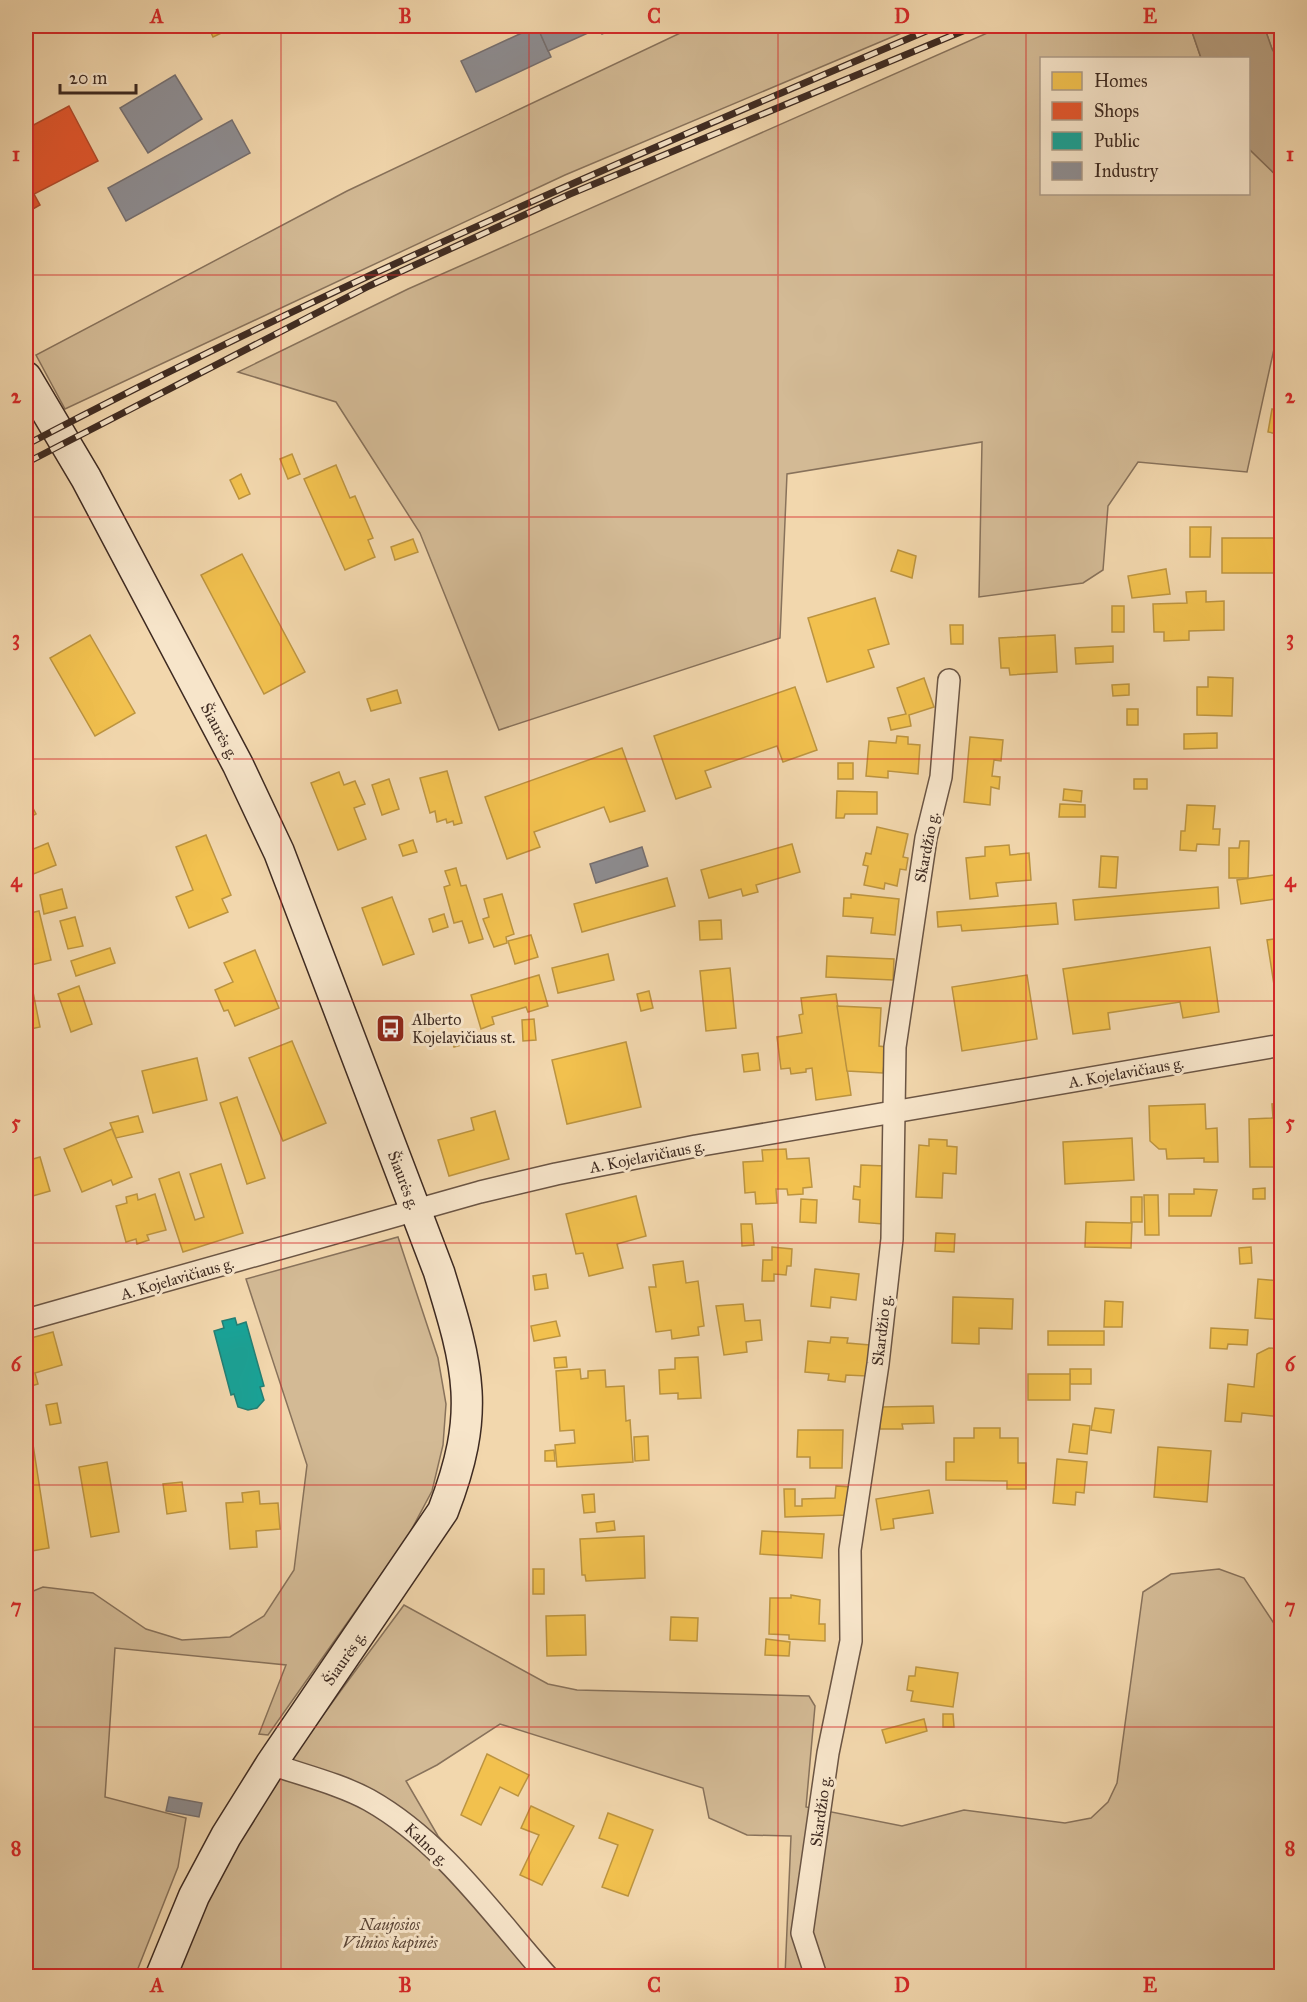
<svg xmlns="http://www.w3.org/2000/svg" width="1307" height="2002" viewBox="0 0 1307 2002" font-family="'IM FELL Great Primer',serif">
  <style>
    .green { fill: #d3ba95; stroke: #88725b; stroke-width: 1.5 }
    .water { fill: #b59c7d; stroke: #856e58; stroke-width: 1.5 }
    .homes { fill: #f2c14e; stroke: #bc9440; stroke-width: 1.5 }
    .shops { fill: #e4572e; stroke: #b24a2a; stroke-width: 1.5 }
    .public { fill: #17a398; stroke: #237f74; stroke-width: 1.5 }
    .industry { fill: #8d8d92; stroke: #756f70; stroke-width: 1.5 }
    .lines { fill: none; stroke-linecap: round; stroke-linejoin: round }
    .street-casing { stroke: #6b5544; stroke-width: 24 }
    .secondary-casing { stroke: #3e2a21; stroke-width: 33 }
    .street { stroke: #f7e5ca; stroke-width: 21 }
    .secondary { stroke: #f7e5ca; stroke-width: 30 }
    .rail-casing { stroke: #3e2a21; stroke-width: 7 }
    .rail { stroke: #f7e5ca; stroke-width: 4.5; stroke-dasharray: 14; stroke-linecap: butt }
    .grid { fill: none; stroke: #d62828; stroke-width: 1.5; stroke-opacity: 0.55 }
    .labels { text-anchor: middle; stroke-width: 6; stroke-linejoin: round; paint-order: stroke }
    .street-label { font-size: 16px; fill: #3e2a21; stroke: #f7e5ca }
    .poi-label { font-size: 16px; fill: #3e2a21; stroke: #f7e5ca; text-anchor: start }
    .park-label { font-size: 16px; font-style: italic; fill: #5c4738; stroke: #f7e5ca }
    .neatline { fill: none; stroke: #d62828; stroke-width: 2 }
    .grid-label { font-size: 20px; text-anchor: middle; font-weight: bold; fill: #d62828 }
  </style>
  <rect width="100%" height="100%" fill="#f2d7ad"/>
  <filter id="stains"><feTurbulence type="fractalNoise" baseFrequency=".00333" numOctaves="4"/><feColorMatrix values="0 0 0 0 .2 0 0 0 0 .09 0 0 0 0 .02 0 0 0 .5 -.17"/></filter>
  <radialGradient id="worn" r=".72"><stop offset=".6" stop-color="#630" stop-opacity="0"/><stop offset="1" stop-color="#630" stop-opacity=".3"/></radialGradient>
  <g class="green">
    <polygon points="695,26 918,26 565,175 65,409 36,355 347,191"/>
    <polygon points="1003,26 1190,26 1201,58 1042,58 1042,194 1248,194 1249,149 1281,180 1281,317 1247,472 1138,462 1108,506 1103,570 1083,583 979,597 982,442 787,474 780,638 499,730 420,533 336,402 238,372 408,289"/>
    <polygon points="1264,26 1281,26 1281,64 1272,49"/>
    <polygon points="398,1237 438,1358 446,1404 443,1445 432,1491 407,1538 268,1735 259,1734 286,1665 115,1648 105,1797 186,1818 178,1867 135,1976 26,1976 26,1594 43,1587 93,1593 146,1629 182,1640 230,1637 264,1616 294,1570 307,1465 246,1279"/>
    <path d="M1219,1569L1244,1578L1281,1634V1976H785L791,1836L747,1835L709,1818L703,1788L500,1724L437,1765L406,1781L438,1836L562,1976H177C185,1955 192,1933 202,1913C255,1801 331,1704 404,1605L548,1684L577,1690L809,1696L815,1706L806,1807L902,1826L964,1810L1065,1823L1091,1818L1108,1802L1117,1783L1143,1592L1171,1574Z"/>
  </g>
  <polygon class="water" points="1190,26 1264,26 1272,49 1281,64 1281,180 1249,149 1248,58 1201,58"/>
  <g class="homes">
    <polygon points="208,26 226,26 228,30 213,37"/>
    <polygon points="1272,409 1282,411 1282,435 1268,432"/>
    <polygon points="292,454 300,474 288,479 280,459"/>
    <polygon points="336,465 350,498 355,496 373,538 368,540 375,557 345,570 304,479"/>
    <polygon points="241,474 250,494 239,499 230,480"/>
    <polygon points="1190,527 1211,527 1210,557 1190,557"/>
    <rect x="1222" y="538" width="54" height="35"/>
    <polygon points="413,539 418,552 395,560 391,547"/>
    <polygon points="898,550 916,556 912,578 891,571"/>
    <polygon points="242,554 305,672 264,694 201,575"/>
    <polygon points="1166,569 1170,594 1132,598 1128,576"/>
    <polygon points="1206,591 1206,602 1224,601 1224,630 1189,631 1189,640 1164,641 1164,632 1154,632 1153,604 1187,603 1186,592"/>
    <polygon points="875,598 889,644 868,650 874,667 827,682 808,618"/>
    <rect x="1112" y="606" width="12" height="26"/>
    <polygon points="950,625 963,625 963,644 951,644"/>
    <polygon points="90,635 135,713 95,736 50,658"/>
    <polygon points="1055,635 1057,672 1010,675 1009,668 1001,668 999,638"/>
    <polygon points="1113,646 1113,662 1076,664 1075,648"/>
    <polygon points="1208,677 1233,678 1232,716 1197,715 1197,687 1208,687"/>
    <polygon points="924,678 934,707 909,715 911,726 891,730 888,718 906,714 897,688"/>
    <polygon points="1129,684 1129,695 1113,696 1112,685"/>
    <polygon points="795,687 817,750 783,762 777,746 705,771 711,787 676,799 654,736"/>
    <polygon points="397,690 401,703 371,711 367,699"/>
    <rect x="1127" y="709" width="11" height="16"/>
    <polygon points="1217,733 1217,748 1184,749 1184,734"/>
    <polygon points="897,736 908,737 908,744 920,745 918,774 888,771 888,778 866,776 869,741 896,743"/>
    <polygon points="970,737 1003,740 1001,761 994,760 992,776 1000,777 999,789 991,787 990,805 964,802"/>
    <polygon points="622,748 645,811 610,822 604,807 534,832 540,847 507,859 485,797"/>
    <rect x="838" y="763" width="15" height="16"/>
    <polygon points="447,771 462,823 454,825 453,821 447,823 446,819 437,822 435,811 430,813 420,778"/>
    <polygon points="339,772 344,785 355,781 365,804 354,808 366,839 338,850 311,783"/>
    <polygon points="389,779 399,809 382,815 372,785"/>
    <rect x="1134" y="779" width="13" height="10"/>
    <polygon points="1064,789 1082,791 1081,802 1063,800"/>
    <polygon points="837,791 877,792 877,814 845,814 844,818 836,818"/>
    <polygon points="26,795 36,814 26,819"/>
    <polygon points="1060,804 1085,805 1085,817 1059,817"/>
    <polygon points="1187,805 1215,806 1213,829 1220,829 1219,845 1197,844 1196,851 1180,850 1181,831 1185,831"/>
    <polygon points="877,827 908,834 903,857 908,858 906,870 900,869 897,886 885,883 884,889 864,885 868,866 863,865 866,853 871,854"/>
    <polygon points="206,835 231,895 222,899 228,912 189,928 176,897 193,890 176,847"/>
    <polygon points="413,840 417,852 403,856 399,845"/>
    <polygon points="1240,841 1249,841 1248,878 1229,878 1229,848 1239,848"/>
    <polygon points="48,843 56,865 26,877 26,852"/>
    <polygon points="792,844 800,872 756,885 758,892 743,896 741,889 709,898 701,870"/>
    <polygon points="1009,845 1010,855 1029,853 1031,880 996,883 998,896 970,899 966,858 985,856 985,847"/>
    <polygon points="1101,856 1118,857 1116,888 1099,887"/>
    <polygon points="456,868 461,886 466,885 483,939 469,943 462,921 454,923 444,887 450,885 445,871"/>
    <polygon points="1282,874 1282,898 1241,904 1237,880"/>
    <polygon points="667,878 675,906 582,932 574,904"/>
    <polygon points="1218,887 1219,908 1075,920 1073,900"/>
    <polygon points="62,889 67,908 44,914 40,895"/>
    <polygon points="502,894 514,934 506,937 507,943 494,947 483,919 489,917 484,899"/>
    <polygon points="851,894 899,899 895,935 871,933 873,918 843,916 844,898 851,898"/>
    <polygon points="392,897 414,954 383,965 362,908"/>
    <polygon points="1056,903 1058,924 962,931 961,925 938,927 937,912"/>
    <polygon points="39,911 51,960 27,966 26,914"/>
    <polygon points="444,914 448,927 433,932 429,919"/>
    <polygon points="75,917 83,946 68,949 60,921"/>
    <polygon points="721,920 722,939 700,940 699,921"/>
    <polygon points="531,935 538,957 515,964 508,941"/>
    <polygon points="1282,938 1282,1003 1277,1004 1267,940"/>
    <polygon points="1210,947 1219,1012 1183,1018 1180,1002 1108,1013 1110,1029 1073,1034 1063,969"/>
    <polygon points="110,948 115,963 76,976 71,961"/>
    <polygon points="255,950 279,1008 235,1026 228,1010 224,1011 215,990 233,982 224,963"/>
    <polygon points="608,954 614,980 558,993 552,968"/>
    <polygon points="827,956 894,959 893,980 826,977"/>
    <polygon points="730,968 736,1028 706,1031 700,971"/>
    <polygon points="539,975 548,1006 528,1012 526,1007 492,1017 494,1024 481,1029 471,995"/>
    <polygon points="1027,975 1037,1039 962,1051 952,987"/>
    <polygon points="30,977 40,1027 26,1030 26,978"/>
    <polygon points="79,986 92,1024 71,1032 58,994"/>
    <polygon points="649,991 653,1008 641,1011 637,994"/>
    <polygon points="836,994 851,1095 816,1100 812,1068 806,1069 806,1072 791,1074 790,1068 781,1069 777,1037 802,1033 799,1015 803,1014 801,998"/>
    <polygon points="837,1006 881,1008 879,1046 886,1047 883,1073 847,1071"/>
    <polygon points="534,1019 536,1040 523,1041 522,1020"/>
    <polygon points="471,1030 475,1041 454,1047 451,1037"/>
    <polygon points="292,1041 326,1123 283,1141 249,1058"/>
    <polygon points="626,1042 641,1107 567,1124 552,1060"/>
    <polygon points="758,1053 760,1070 744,1072 742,1055"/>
    <polygon points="197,1058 207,1100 153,1113 142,1071"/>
    <polygon points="237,1097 265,1178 247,1184 220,1103"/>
    <polygon points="1282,1103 1282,1167 1250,1167 1249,1119 1273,1118 1272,1104"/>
    <polygon points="1205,1104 1206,1129 1217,1128 1218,1162 1204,1162 1204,1158 1167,1159 1166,1149 1159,1149 1150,1141 1149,1106"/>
    <polygon points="495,1111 509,1159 449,1176 438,1140 474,1130 471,1118"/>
    <polygon points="138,1116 143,1132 116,1138 110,1123"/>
    <polygon points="112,1129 132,1177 113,1185 111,1180 82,1192 64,1149"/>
    <polygon points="1132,1138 1134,1180 1065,1184 1063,1142"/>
    <polygon points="929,1139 947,1140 947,1146 957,1147 956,1174 943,1173 942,1198 916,1197 919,1145 929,1146"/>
    <polygon points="786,1149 787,1159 809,1158 812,1187 803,1188 803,1194 788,1195 787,1189 776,1189 777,1203 756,1204 755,1192 745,1193 743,1162 763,1161 762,1150"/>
    <polygon points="40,1157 50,1191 26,1198 26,1161"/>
    <polygon points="221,1164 243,1233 183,1252 159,1179 179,1172 195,1220 204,1217 190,1174"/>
    <polygon points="861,1165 886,1166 883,1224 859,1222 860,1200 853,1199 854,1186 860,1187"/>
    <polygon points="1265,1188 1265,1199 1253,1199 1253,1189"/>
    <polygon points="1194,1189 1217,1190 1211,1216 1169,1216 1169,1194 1194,1194"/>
    <polygon points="137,1194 138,1200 155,1194 166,1230 147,1235 149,1240 137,1244 136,1239 126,1242 116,1206 127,1203 126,1197"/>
    <polygon points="1144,1195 1158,1195 1159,1235 1145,1235"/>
    <polygon points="636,1196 646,1236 617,1244 623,1268 589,1276 583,1253 576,1254 566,1214"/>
    <rect x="1131" y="1197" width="11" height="25"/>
    <polygon points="801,1199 817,1200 816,1223 800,1222"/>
    <polygon points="1086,1222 1132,1223 1131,1248 1085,1247"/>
    <polygon points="741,1224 752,1224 754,1245 742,1246"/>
    <polygon points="936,1233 955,1234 954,1252 935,1251"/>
    <polygon points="772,1247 792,1249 791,1266 787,1266 786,1275 774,1274 774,1281 762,1281 763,1260 772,1260"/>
    <polygon points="1251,1247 1252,1263 1240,1264 1239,1248"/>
    <polygon points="683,1261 686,1283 698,1281 704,1326 698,1327 699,1335 672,1339 671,1330 656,1332 649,1287 656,1287 653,1265"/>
    <polygon points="815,1269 859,1274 856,1300 831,1297 830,1308 811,1306"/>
    <polygon points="1281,1273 1282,1320 1255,1318 1258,1279 1280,1281"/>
    <polygon points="546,1274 548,1288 535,1290 533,1276"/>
    <polygon points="953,1297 1013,1299 1012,1329 979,1328 979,1344 952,1343"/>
    <polygon points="1105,1301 1123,1302 1122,1327 1104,1327"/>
    <polygon points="743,1304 745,1321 760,1320 762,1340 746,1342 747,1352 724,1355 716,1306"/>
    <polygon points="556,1321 560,1336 534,1341 531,1326"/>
    <polygon points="1211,1328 1248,1330 1247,1345 1228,1344 1227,1349 1210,1348"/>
    <rect x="1048" y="1331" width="56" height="14"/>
    <polygon points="53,1332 62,1365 35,1373 38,1384 31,1386 30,1382 26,1383 26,1347 33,1345 31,1338"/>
    <polygon points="831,1337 848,1338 847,1343 870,1345 867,1376 846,1375 845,1382 828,1380 829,1374 805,1372 808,1341 830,1343"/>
    <polygon points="1269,1348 1282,1349 1282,1417 1242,1413 1241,1422 1225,1421 1228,1384 1254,1387 1257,1354"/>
    <polygon points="566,1357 567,1367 555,1368 554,1358"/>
    <polygon points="698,1357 701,1398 678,1399 678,1393 660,1394 659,1370 675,1369 675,1358"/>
    <polygon points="580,1369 581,1379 588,1378 588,1371 605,1370 606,1387 624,1386 626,1421 630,1420 633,1462 557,1467 555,1445 575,1443 574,1430 560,1431 556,1371"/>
    <rect x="1070" y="1369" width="21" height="15"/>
    <rect x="1028" y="1374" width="42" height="26"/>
    <polygon points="57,1403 61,1423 50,1425 46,1405"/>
    <polygon points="933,1406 934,1423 902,1424 903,1429 880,1429 880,1407"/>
    <polygon points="1095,1408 1114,1410 1111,1433 1091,1430"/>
    <polygon points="1073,1424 1090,1426 1087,1454 1069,1452"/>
    <polygon points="974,1428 1000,1428 1000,1438 1018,1438 1018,1463 1026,1463 1026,1489 1007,1489 1007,1481 946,1480 946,1462 954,1462 954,1438 974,1438"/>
    <polygon points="798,1430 843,1430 842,1468 810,1468 810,1457 797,1457"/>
    <polygon points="648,1436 649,1460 635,1461 634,1437"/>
    <polygon points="32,1438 49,1548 26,1552 26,1439"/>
    <polygon points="1158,1447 1211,1451 1207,1502 1154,1497"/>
    <polygon points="554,1450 555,1461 545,1461 545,1451"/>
    <polygon points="1057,1459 1087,1462 1084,1493 1076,1492 1075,1505 1053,1503"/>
    <polygon points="107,1462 119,1532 91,1537 79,1467"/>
    <polygon points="182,1482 186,1511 167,1514 163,1484"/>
    <polygon points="836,1486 852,1487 849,1515 785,1517 784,1489 795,1489 795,1506 802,1506 802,1499 835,1498"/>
    <polygon points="929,1490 933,1513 893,1519 894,1528 881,1530 876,1499"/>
    <polygon points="259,1491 260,1504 278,1503 280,1529 256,1531 257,1547 230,1549 226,1503 243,1502 242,1493"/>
    <polygon points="594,1494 595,1512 584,1513 582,1495"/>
    <polygon points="614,1521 615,1530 597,1532 596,1523"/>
    <polygon points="762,1531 824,1534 822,1558 760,1554"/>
    <polygon points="644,1536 645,1578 586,1581 585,1575 582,1575 580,1539"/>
    <rect x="533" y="1569" width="11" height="25"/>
    <polygon points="791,1595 820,1600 819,1624 825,1624 825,1641 789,1639 789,1635 769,1634 770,1598 791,1598"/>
    <polygon points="585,1615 586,1655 547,1656 546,1616"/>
    <polygon points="671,1617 698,1618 697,1641 670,1640"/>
    <polygon points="766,1639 790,1642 789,1656 765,1655"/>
    <polygon points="916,1667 958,1673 953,1707 911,1701 913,1691 907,1690 909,1676 915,1676"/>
    <polygon points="943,1714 953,1714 954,1727 943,1727"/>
    <polygon points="924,1719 927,1731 886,1743 882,1730"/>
    <polygon points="487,1754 529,1775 518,1796 500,1787 481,1825 461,1815"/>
    <polygon points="531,1806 574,1826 542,1885 520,1875 539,1835 521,1828"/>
    <polygon points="608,1813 653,1830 628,1896 602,1887 618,1845 599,1838"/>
  </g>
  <polygon class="shops" points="69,106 98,161 34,194 40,205 26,213 26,129"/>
  <polygon class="public" points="235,1318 237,1325 246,1322 264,1386 260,1387 264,1400 257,1408 248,1410 238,1407 234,1394 231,1395 214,1331 224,1328 222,1321"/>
  <g class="industry">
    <polygon points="537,26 551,57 476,92 461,61"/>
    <polygon points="537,26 599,26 599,28 548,51"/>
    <polygon points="599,26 621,26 602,34"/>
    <polygon points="175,75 202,119 148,153 120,108"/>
    <polygon points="232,120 250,153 126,221 108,188"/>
    <polygon points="642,847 648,866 596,883 590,864"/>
    <polygon points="169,1797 202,1803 199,1817 166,1811"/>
  </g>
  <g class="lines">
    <defs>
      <g id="street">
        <polyline points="26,1320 480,1192 556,1174 696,1146 1282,1045"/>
        <path d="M271,1764C302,1775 340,1784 369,1800C442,1841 493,1915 547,1976"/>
        <polyline points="816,1976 802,1933 828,1753 851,1641 850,1550 878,1364 892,1239 895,1047 926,838 941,777 949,680"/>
      </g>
      <path id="secondary" d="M26,377L86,478L238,765L279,852L439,1272C469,1369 481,1413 443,1511L271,1764L226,1836L194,1896L161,1976"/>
    </defs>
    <use href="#street" class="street-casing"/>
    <use href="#secondary" class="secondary-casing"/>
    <use href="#street" class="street"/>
    <use href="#secondary" class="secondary"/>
    <defs>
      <g id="rail">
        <path d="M26,445C322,289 630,157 938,26"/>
        <polyline points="26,463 369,286 570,194 975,26"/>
      </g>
    </defs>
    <use href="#rail" class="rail-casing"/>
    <use href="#rail" class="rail"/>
  </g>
  <path class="grid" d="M281,26V1976M529,26V1976M778,26V1976M1026,26V1976M26,275H1282M26,517H1282M26,759H1282M26,1001H1282M26,1243H1282M26,1485H1282M26,1727H1282"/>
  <defs>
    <symbol id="bus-square" viewBox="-11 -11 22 22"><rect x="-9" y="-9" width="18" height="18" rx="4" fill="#8f2418" stroke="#f7e5ca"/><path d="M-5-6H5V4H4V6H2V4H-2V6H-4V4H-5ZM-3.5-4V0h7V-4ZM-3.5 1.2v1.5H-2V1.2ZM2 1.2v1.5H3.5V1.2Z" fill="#fff"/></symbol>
  </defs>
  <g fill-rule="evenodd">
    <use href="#bus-square" x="374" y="1012" width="33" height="33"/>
  </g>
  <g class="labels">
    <g class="street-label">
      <text transform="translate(220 731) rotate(62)" y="6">Šiaurės g.</text>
      <text transform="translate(926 847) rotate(-79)" y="6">Skardžio g.</text>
      <text transform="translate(1126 1072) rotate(-10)" y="6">A. Kojelavičiaus g.</text>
      <text transform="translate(647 1156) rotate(-11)" y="6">A. Kojelavičiaus g.</text>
      <text transform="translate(404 1180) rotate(69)" y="6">Šiaurės g.</text>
      <text transform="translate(177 1278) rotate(-16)" y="6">A. Kojelavičiaus g.</text>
      <text transform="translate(881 1330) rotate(-83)" y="6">Skardžio g.</text>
      <text transform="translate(344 1658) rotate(-55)" y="6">Šiaurės g.</text>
      <text transform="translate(820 1811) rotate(-82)" y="6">Skardžio g.</text>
      <text transform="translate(427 1844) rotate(44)" y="6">Kalno g.</text>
    </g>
    <g class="poi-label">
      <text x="412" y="1025">Alberto<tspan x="412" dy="18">Kojelavičiaus st.</tspan></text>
    </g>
    <g class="park-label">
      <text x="390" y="1930">Naujosios<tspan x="390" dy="18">Vilnios kapinės</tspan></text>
    </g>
  </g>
  <rect width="1307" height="2002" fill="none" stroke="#f2d7ad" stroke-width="66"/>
  <rect x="1040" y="57" width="210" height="138" fill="#f7e5ca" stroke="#ad9a86" stroke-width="1.5"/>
  <rect x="1052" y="72" width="30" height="18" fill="#f2c14e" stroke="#ad9a86" stroke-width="1.5"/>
  <text x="1094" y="87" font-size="18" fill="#3e2a21">Homes</text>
  <rect x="1052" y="102" width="30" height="18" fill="#e4572e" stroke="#ad9a86" stroke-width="1.5"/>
  <text x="1094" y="117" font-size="18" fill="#3e2a21">Shops</text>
  <rect x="1052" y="132" width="30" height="18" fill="#17a398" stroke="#ad9a86" stroke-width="1.5"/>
  <text x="1094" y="147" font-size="18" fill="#3e2a21">Public</text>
  <rect x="1052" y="162" width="30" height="18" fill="#8d8d92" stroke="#ad9a86" stroke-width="1.5"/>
  <text x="1094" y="177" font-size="18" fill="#3e2a21">Industry</text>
  <path d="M60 84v9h76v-9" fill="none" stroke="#3e2a21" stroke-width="3"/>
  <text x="69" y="84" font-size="18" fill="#3e2a21" stroke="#f7e5ca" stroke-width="4.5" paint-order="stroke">20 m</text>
  <rect x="33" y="33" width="1241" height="1936" class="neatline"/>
  <g class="grid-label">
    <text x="157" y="23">A</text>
    <text x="405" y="23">B</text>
    <text x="654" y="23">C</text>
    <text x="902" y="23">D</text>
    <text x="1150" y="23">E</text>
    <text x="16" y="161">1</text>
    <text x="1290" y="161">1</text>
    <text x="16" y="403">2</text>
    <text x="1290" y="403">2</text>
    <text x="16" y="645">3</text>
    <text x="1290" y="645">3</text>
    <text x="16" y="887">4</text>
    <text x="1290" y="887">4</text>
    <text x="16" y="1129">5</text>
    <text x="1290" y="1129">5</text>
    <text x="16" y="1371">6</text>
    <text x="1290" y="1371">6</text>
    <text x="16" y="1613">7</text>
    <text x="1290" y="1613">7</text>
    <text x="16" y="1855">8</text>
    <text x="1290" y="1855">8</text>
    <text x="157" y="1992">A</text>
    <text x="405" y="1992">B</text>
    <text x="654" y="1992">C</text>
    <text x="902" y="1992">D</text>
    <text x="1150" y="1992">E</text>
  </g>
  <rect width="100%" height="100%" filter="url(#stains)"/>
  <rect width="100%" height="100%" fill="url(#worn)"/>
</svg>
